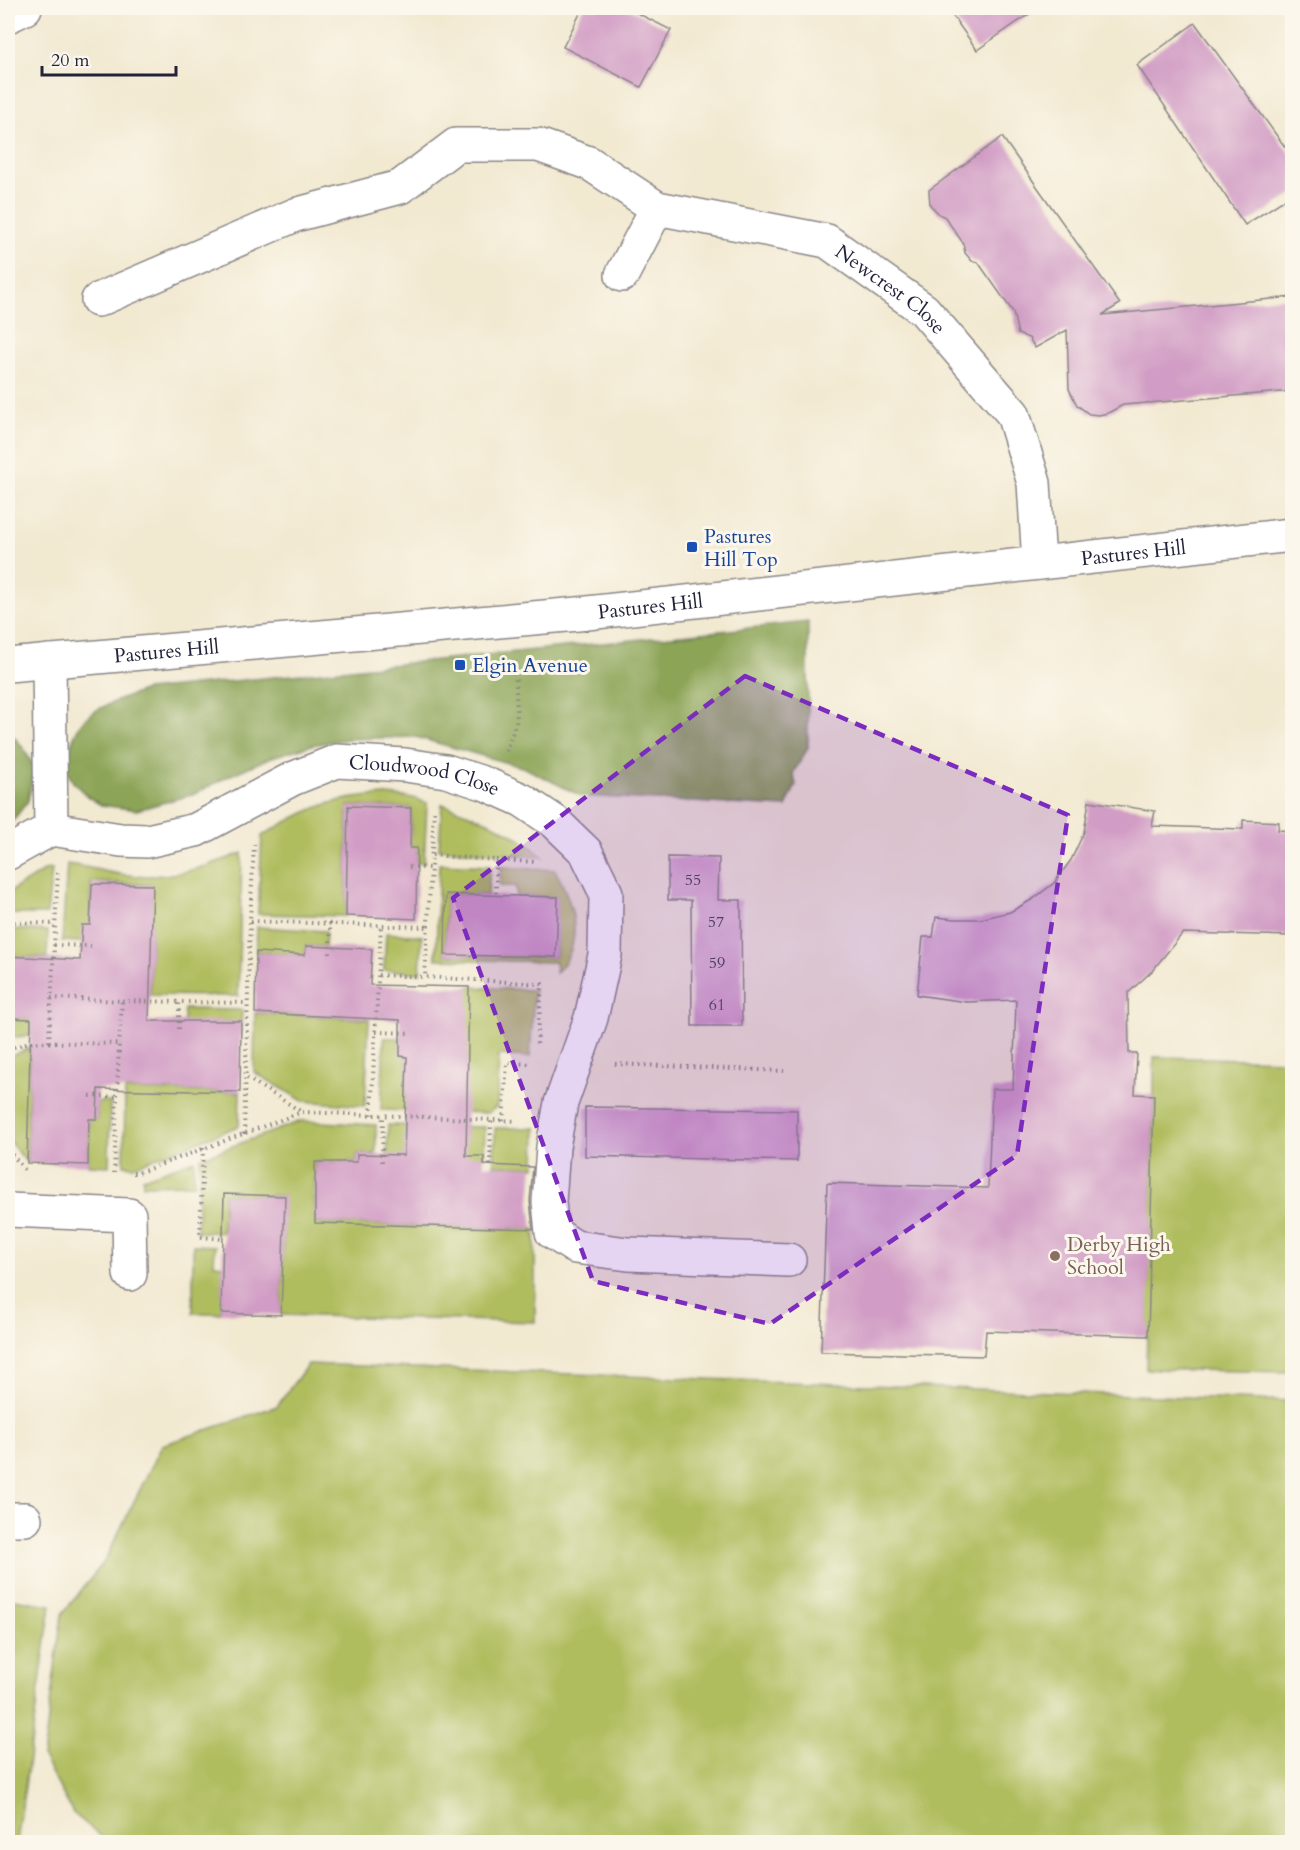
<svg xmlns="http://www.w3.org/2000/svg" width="1300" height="1850" viewBox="0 0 1300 1850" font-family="Cardo,serif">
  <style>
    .green { fill: #b0bd5f; stroke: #69704d; stroke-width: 1.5 }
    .forest { fill: #8ca456; stroke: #576348; stroke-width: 1.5 }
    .building { fill: #d19cc5 }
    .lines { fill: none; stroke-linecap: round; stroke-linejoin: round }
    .minor-casing { stroke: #8a8686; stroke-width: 36 }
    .path { stroke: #8a8686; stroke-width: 4; stroke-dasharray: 1.5 4.5; stroke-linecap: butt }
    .minor { stroke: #fff; stroke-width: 33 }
    .marked { fill: #7b2cbf; fill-opacity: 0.2; stroke: #7b2cbf; stroke-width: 4.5; stroke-dasharray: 12 8; stroke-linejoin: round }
    .transit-dot { fill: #1a4fb4; stroke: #fbf7ec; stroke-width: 2 }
    .education-dot { fill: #8d6e63; stroke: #fbf7ec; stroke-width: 2 }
    .labels { text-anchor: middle; stroke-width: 6; stroke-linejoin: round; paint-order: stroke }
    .number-label { font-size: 16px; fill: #4e405e }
    .street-label { font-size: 20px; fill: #22223b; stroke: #fbf7ec }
    .transit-label { font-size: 20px; fill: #164399; stroke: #fbf7ec; text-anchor: start }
    .education-label { font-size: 20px; fill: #785e54; stroke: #fbf7ec; text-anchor: start }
  </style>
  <rect width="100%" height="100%" fill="#fbf7ec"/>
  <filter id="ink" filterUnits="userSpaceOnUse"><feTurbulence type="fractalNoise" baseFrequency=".0167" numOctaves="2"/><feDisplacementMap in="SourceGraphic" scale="12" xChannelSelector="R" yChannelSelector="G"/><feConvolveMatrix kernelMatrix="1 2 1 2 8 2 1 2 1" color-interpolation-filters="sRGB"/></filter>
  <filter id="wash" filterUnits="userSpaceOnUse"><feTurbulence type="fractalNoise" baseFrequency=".008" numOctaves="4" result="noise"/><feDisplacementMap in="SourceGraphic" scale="24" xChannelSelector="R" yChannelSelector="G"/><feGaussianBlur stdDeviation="1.35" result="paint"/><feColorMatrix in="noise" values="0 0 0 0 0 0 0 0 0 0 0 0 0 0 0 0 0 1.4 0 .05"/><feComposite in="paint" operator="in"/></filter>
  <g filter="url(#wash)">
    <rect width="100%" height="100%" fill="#f2e9d1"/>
    <g class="green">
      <path d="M387,795L413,798L427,803L424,863H417V849L410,848L411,808L348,806L346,916L258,914L262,836C308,808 334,797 387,795Z"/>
      <path d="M442,804C477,816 515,831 543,857L439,849Z"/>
      <path d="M242,853L238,996L150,995L152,885L91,882L90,925L81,942L62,941L67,864C87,866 107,873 127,875C167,880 204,868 242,853Z"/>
      <path d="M439,864L490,866L488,895L446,894L445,955L556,957L557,897L516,896V886H500L501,867L555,870C573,902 586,943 556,973L555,962L436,959Z"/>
      <polygon points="52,869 47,914 8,914 8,893 45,870"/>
      <polygon points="257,927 326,931 325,947 306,946 305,955 256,952"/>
      <polygon points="8,929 48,931 47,958 8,956"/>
      <polygon points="386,933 422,936 420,973 384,970"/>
      <polygon points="469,987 534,990 530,1057 499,1055 497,1106 488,1113 381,1110 384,1038 400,1038 407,1057 406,1099"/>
      <polygon points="184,1009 242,1010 241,1030 202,1029 184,1021"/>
      <polygon points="255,1013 369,1019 365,1106 303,1101 254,1072"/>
      <polygon points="8,1018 45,1019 33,1035 16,1037 8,1041"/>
      <polygon points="30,1048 27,1163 8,1140 8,1057"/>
      <polygon points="1154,1057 1292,1060 1292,1372 1146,1369 1154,1095"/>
      <polygon points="125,1090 240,1092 239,1126 134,1166 124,1165"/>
      <polygon points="97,1102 110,1102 109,1166 88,1165 89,1119 97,1119"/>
      <polygon points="301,1121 376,1125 376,1154 357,1154 357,1162 315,1162 315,1223 535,1229 535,1322 281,1315 284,1196 224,1194 222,1232 197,1232 200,1158"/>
      <polygon points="388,1125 485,1127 484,1156 387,1163"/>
      <polygon points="495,1128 536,1128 535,1167 494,1165"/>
      <polygon points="194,1160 194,1184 143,1185 143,1178"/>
      <polygon points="193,1245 215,1246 214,1264 223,1265 221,1313 193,1313"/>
      <polygon points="308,1364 1292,1401 1292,1842 108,1842 73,1813 43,1757 62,1614 104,1562 162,1445 277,1406"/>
      <polygon points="8,1598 51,1605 17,1842 8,1842"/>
    </g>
    <g class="forest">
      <path d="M808,622V748L793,773L796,785L786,807L581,796L525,768L416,737L348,739L312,745L272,757L233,774L194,794L137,810L101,805L88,797L73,782L65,768C68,753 73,733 83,721C96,706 128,697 146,690Z"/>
      <polygon points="8,730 21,745 34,766 28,801 8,827"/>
    </g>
    <g id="blocks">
      <g class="building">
        <polygon points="583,8 627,8 671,30 641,87 563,47"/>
        <polygon points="947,8 1038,8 977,50"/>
        <polygon points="1195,23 1293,158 1293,194 1245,225 1137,65"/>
        <polygon points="1002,137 1120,304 1102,315 1293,297 1293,391 1123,405 1108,413 1099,415 1089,414 1077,405 1069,389 1067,330 1035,348 1029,338 1018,334 1013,312 978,262 972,261 965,253 963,243 945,217 939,214 930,205 929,190"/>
        <polygon points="1089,801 1155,811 1152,826 1243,829 1243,820 1279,822 1278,830 1293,831 1293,936 1183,933 1152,971 1128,993 1129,1053 1137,1053 1135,1094 1154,1095 1148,1336 986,1331 984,1356 821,1352 827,1183 988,1188 992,1089 1013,1089 1016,1000 967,1002 917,995 923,937 933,937 936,917 955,919 980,919 1010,912 1033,899 1054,883 1071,860 1084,832"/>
        <polygon points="348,806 411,808 410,848 417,848 416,919 346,916"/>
        <polygon points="668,857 719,858 718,900 741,900 742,1026 692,1026 691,900 668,900"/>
        <polygon points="92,884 153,885 149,1021 241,1021 240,1092 98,1089 97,1119 89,1119 88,1165 27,1163 31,1019 8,1018 8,956 80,960 82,925 90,925"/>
        <polygon points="446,894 558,897 556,957 445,955"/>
        <polygon points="306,946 372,949 370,985 469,987 466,1156 484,1156 484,1165 533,1167 530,1201 533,1229 315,1223 315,1162 357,1162 357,1154 404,1155 407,1057 400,1056 400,1020 255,1013 256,952 305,955"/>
        <polygon points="585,1107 797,1110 797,1161 585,1156"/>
        <polygon points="224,1194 285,1196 281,1315 221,1313"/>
      </g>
    </g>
  </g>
  <g filter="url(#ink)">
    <use href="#blocks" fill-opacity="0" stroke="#8a8686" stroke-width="1.5"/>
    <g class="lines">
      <defs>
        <g id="minor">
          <polyline points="8,16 25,8"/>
          <polyline points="622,275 657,208"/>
          <path id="s1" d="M98,300L295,215L400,187L456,145H538L589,163L657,208L827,241L924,310L1013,414L1034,483L1039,563"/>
          <polyline points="49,661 51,829"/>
          <path id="s2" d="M8,665L578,614L1292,535"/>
          <path id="s3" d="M51,829L121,840L147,841L196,830L292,779L337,761L405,765L446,771L486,784L522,800L555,822L586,852L606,893L605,955L591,1018L561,1103L553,1147L549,1202L552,1232L575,1247L628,1254L789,1260"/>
          <polyline points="8,853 51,829"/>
          <polyline points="8,1210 129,1215 130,1274"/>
          <polyline points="8,1519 25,1519"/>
        </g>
      </defs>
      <use href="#minor" class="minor-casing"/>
      <g class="path">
        <polyline points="506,751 517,720 515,659"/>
        <polyline points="434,811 425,977 542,984 537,1045"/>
        <polyline points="254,844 250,921 427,927"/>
        <polyline points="432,855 496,860 496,895"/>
        <polyline points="496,860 538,862"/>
        <polyline points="409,867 430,868"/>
        <polyline points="8,922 55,924"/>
        <polyline points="54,945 91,946"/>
        <polyline points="330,954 330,923"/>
        <polyline points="378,975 425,977"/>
        <polyline points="51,998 122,1001 119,1044"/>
        <polyline points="122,1001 248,1003"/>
        <polyline points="179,1029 179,1002"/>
        <polyline points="376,1032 408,1033"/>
        <polyline points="49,1042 58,872"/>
        <polyline points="8,1049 29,1042 119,1044 114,1173"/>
        <polyline points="615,1064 784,1071"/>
        <polyline points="247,1078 302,1112"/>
        <polyline points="90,1096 117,1097"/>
        <polyline points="371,1115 381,925"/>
        <polyline points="503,1121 507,1063 532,1064"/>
        <polyline points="244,1134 250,921"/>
        <polyline points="203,1148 200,1237 223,1239"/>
        <polyline points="8,1150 25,1170"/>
        <polyline points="382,1162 383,1116"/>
        <polyline points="490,1165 491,1120"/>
        <polyline points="133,1173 138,1173 302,1112 517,1121"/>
      </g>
      <use href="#minor" class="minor"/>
    </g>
  </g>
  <path class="marked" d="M745,676L1068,815L1017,1155L770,1324L593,1281L453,898Z"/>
  <g class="transit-dot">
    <rect x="686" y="541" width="12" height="12" rx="3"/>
    <rect x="454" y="659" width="12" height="12" rx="3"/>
  </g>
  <circle class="education-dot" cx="1055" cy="1256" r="6"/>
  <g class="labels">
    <g class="number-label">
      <text x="693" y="885">55</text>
      <text x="716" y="927">57</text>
      <text x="717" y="968">59</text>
      <text x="717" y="1010">61</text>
    </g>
    <g class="street-label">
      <text dy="7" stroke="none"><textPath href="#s1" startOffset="864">Newcrest Close</textPath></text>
      <text dy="7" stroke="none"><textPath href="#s2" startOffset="1131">Pastures Hill</textPath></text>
      <text dy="7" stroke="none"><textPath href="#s2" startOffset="645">Pastures Hill</textPath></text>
      <text dy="7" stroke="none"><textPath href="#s2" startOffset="159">Pastures Hill</textPath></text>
      <text dy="7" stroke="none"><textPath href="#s3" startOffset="393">Cloudwood Close</textPath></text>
    </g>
    <g class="transit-label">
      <text x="704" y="543">Pastures<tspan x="704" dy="23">Hill Top</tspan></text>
      <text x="472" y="672">Elgin Avenue</text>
    </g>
    <g class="education-label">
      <text x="1067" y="1251">Derby High<tspan x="1067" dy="23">School</tspan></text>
    </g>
  </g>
  <rect width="1300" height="1850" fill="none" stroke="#fbf7ec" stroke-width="30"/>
  <path d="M42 66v9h134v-9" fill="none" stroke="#22223b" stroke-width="3"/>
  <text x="51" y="66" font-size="18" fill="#22223b" stroke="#fbf7ec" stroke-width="4.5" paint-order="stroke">20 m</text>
</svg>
